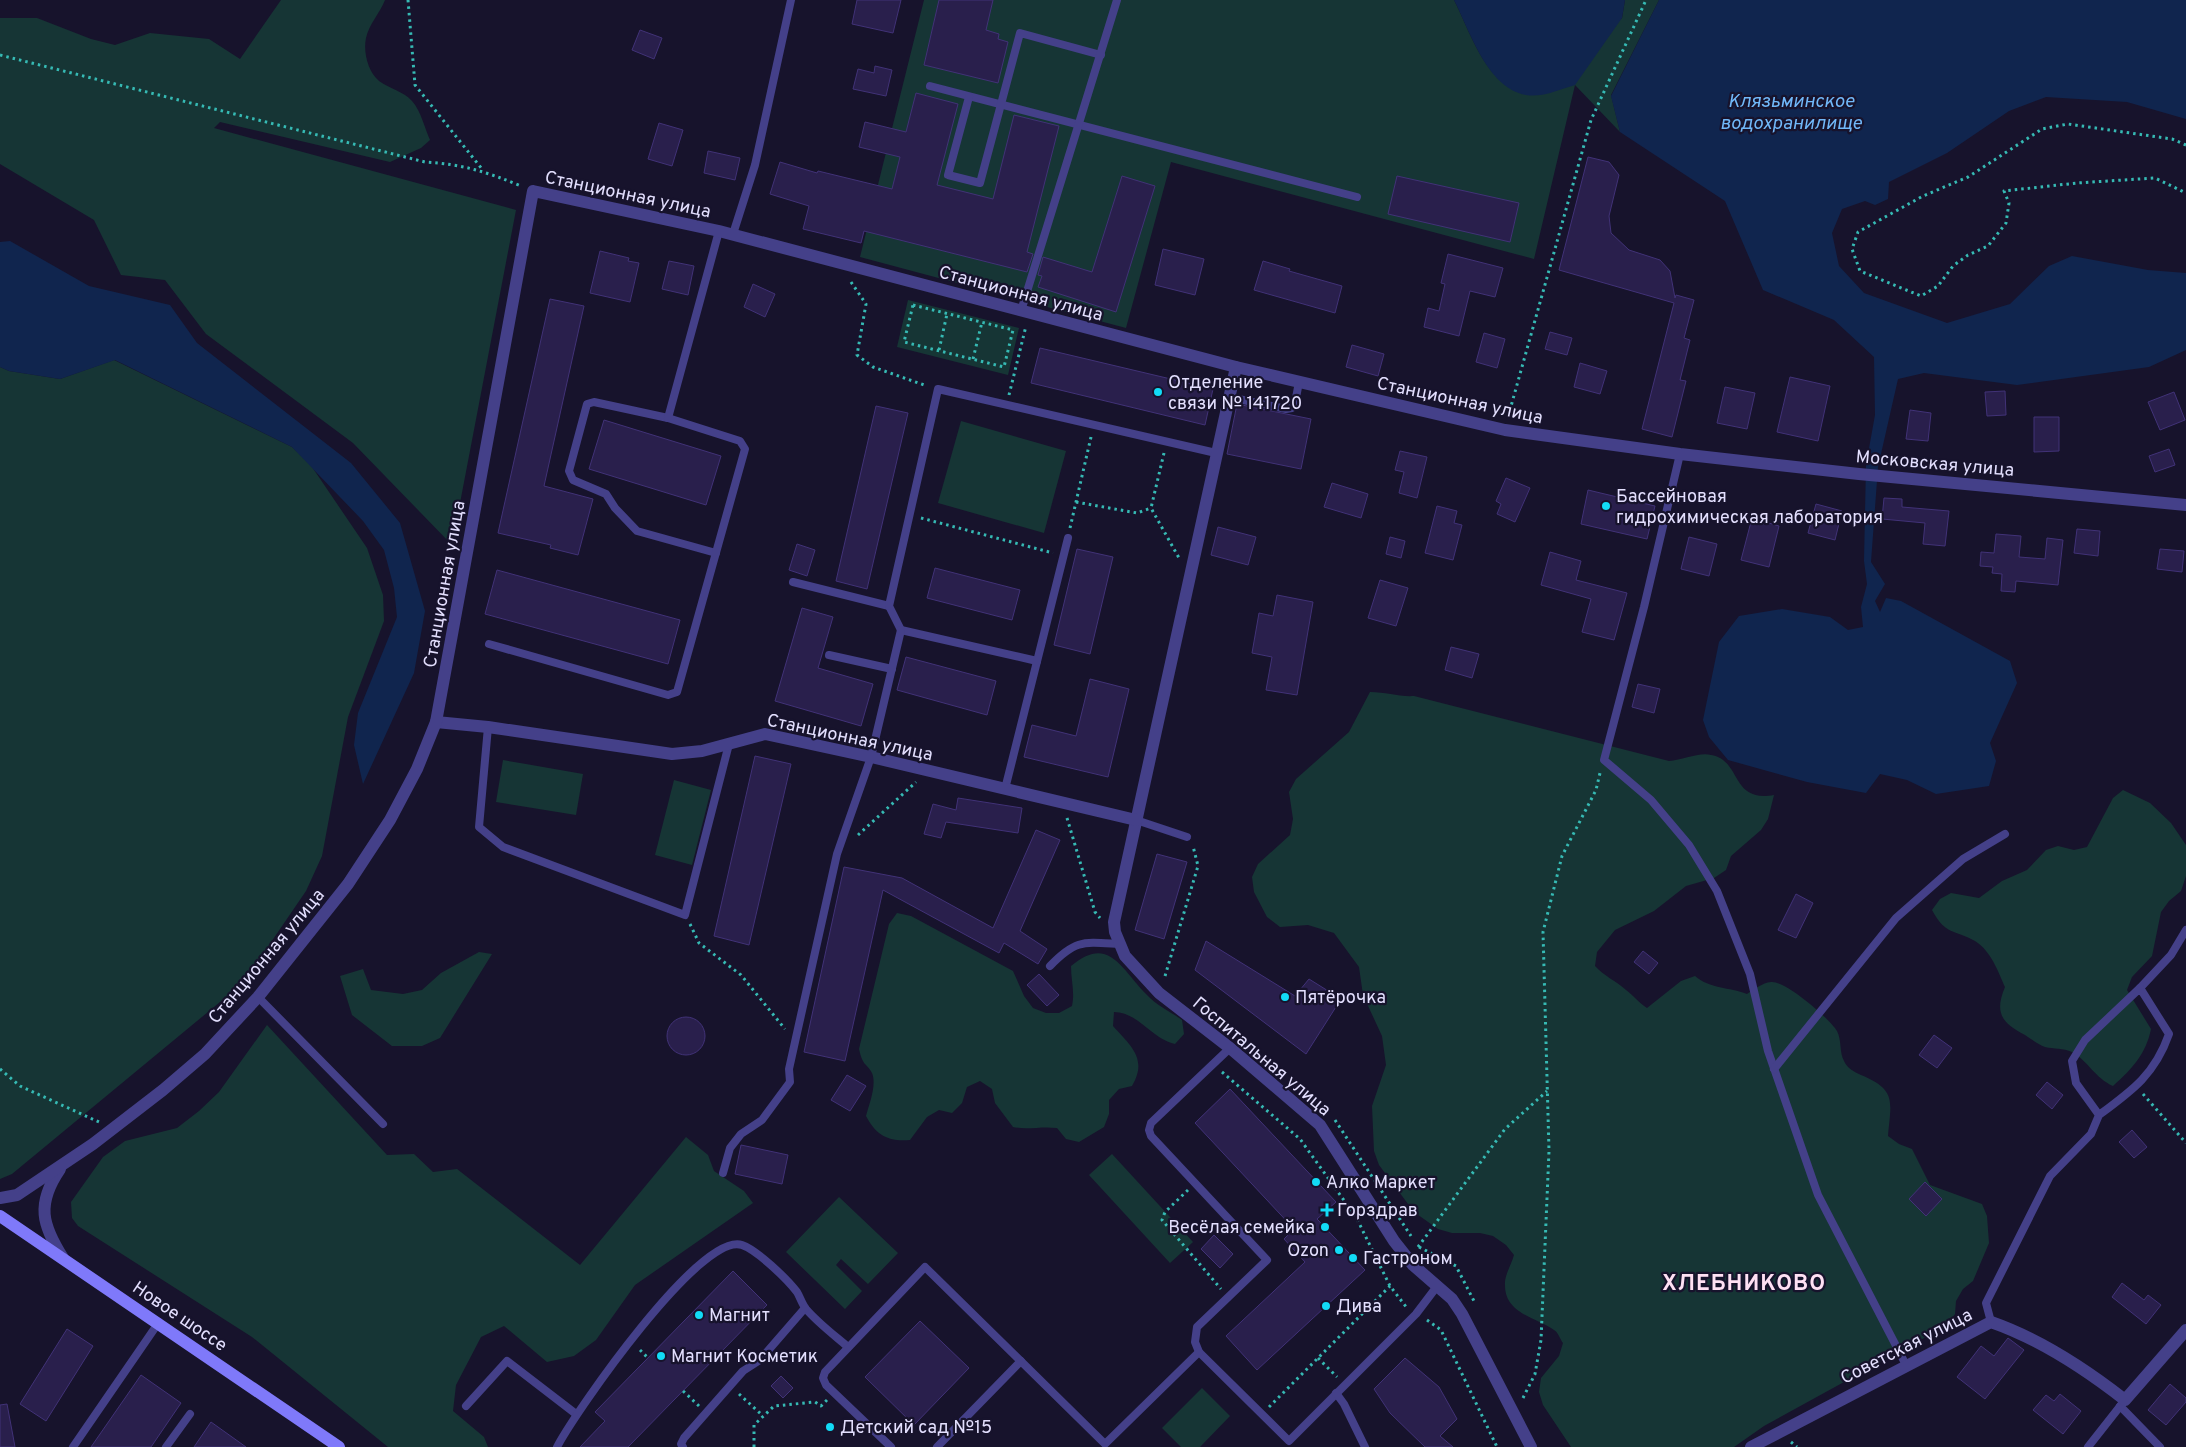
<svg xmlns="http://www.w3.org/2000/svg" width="2186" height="1447" viewBox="0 0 2186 1447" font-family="Overpass,sans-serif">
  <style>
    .green { fill: #163535 }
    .water { fill: #10254e }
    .building { fill: #291f4c; stroke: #413277 }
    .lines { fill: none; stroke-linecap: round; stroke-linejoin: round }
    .path { stroke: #36bab4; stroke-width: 3; stroke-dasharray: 2.5 4; stroke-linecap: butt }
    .lane { stroke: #444089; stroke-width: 8 }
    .street { stroke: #444089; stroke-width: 12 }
    .secondary { stroke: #7f79fa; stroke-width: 12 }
    .poi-dot { fill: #12dbf6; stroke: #17132c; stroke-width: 2 }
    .labels { text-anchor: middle; stroke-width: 4.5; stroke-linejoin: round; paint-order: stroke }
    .street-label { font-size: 18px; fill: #e3dffe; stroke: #17132c }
    .poi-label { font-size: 18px; fill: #e3dffe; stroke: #17132c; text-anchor: start }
    .water-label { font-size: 19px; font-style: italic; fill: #71b8f9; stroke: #17132c }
    .district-label { font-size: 22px; font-weight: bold; letter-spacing: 1px; fill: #fee0f3; stroke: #17132c }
  </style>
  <rect width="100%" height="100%" fill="#17132c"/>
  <g class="green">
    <path d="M281,0H385C380,13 369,24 366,38C363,52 368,72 379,81C390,89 403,91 412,101C421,111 425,129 430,140L421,148L390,162L220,122L214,128L516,210L452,545L353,443L206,334L165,280L121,275L94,220L0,164V18H37L91,39L115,45L150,33L209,39L240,59Z"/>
    <path d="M924,0H1454C1473,37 1489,97 1540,94L1622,18L1625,0H1659L1611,95L1620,132L1575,85L1534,259L1171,162L1126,328L860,257Z"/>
    <polygon points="908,300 1019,328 1008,375 897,347"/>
    <polygon points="114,360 292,447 310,464 367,548 383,595 384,621 348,717 322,856 306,891 243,983 12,1174 0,1179 0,367 9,371 60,379"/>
    <polygon points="961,421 1066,451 1044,533 938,503"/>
    <path d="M1370,692C1386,692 1399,697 1414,696L1669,761C1683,760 1699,752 1711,755C1742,760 1730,803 1774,795L1768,819L1761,830L1731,856L1726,870L1714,878L1686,886L1654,911L1615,930L1597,952L1595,966C1604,976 1616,981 1626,990C1634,996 1638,1002 1647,1008L1681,981L1695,976C1710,989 1729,987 1747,994C1755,989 1762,983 1771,982C1785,980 1830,1019 1837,1031C1842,1041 1839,1052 1844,1061C1847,1068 1854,1072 1861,1075C1897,1090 1891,1101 1888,1136L1899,1144L1912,1149L1930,1185L1982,1204L1987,1216L1989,1243L1973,1281L1963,1289L1956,1301L1955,1314L1946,1326L1764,1426L1734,1447H1571L1543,1405L1539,1392L1541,1378L1559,1356L1563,1343C1560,1339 1558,1332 1554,1330C1536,1317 1505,1314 1505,1285C1504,1276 1512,1263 1514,1255L1506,1245L1493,1236L1480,1233H1452L1438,1229L1414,1212L1379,1165L1374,1151L1372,1106L1386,1065L1382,1036L1363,995L1359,967L1334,933L1308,925L1280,927L1267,917L1254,892L1252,877L1258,864L1290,835L1293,819L1289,792L1296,779L1349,732Z"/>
    <polygon points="503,760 583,774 576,815 496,802"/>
    <polygon points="674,780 711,790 692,865 655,855"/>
    <path d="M2123,790L2150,803L2171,823L2186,845V876L2181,891L2169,901L2161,912L2152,956L2132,977L2127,990L2151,1029C2146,1054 2132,1069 2113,1086C2095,1078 2088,1061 2072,1052C2063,1048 2054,1049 2045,1047C2039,1045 2031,1039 2025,1035C2002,1023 1994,1013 2005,987C1998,971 1991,951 1975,941C1954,929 1946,936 1932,910L1940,899L1951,893L1979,898L2002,881L2027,870L2046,850L2058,846L2074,850L2087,847L2113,798Z"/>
    <path d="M897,913L911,916L1013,971L1024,996L1033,1008L1046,1013H1059L1072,1006C1075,992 1071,981 1071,966C1109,934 1121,969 1147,995C1156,1005 1171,1012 1182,1020L1184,1034L1175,1044C1150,1038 1140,1013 1114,1012L1113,1026C1131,1046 1148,1059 1132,1086L1119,1089L1109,1100V1114L1104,1127L1079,1142L1066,1139L1057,1128C1041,1126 1028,1130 1013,1127L995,1103L992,1089L980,1081L967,1087L962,1103L952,1113L939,1110L927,1117L910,1140C888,1142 876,1135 866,1116C869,1104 877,1085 872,1073C866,1062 863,1067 859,1049L889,924Z"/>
    <polygon points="479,952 492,954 440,1038 422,1046 392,1046 352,1015 340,976 363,969 371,990 403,994 422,990 441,973"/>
    <polygon points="267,1025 387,1155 414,1154 433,1172 457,1169 580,1265 686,1137 708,1155 714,1171 744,1191 753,1203 635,1285 596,1340 574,1356 547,1362 504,1326 481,1337 456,1385 453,1411 484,1437 488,1447 388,1447 252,1337 78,1226 72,1218 71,1202 103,1157 125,1141 177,1128 199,1111 219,1092"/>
    <polygon points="1112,1154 1193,1242 1170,1263 1089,1175"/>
    <polygon points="839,1197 898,1253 868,1284 841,1259 836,1265 862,1291 845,1309 786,1252"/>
    <polygon points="1202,1388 1230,1416 1200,1447 1181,1447 1162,1428"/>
  </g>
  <g class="water">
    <path d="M1454,0H1625L1622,18L1575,85C1561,89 1542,98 1526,95C1487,88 1470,31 1454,0Z"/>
    <polygon points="1659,0 2186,0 2186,119 2127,102 2046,97 2009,111 1947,153 1889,182 1888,199 1875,205 1865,201 1842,209 1832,233 1839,266 1864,293 1947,323 2010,304 2049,266 2072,256 2148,270 2186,273 2186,350 2149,367 2017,385 1924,373 1898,379 1878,467 1871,562 1885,584 1875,601 1880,612 1886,598 1901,601 2010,661 2017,683 1990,743 1996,761 1989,786 1936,794 1907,780 1880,774 1866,793 1807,782 1728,760 1709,737 1703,720 1719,642 1739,616 1782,609 1830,617 1848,630 1863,627 1861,607 1867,584 1864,561 1866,465 1875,415 1874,357 1834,320 1763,290 1725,201 1620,132 1611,96"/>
    <polygon points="10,241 89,286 170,305 197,343 351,463 400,523 425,611 414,673 363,784 354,745 358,713 397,617 394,588 384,550 363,521 292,447 115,360 60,379 9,371 0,367 0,242"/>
  </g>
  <g class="building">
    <polygon points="857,0 901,0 893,33 852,24"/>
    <polygon points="939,0 993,0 986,30 999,34 998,39 1008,42 998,83 924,65"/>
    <polygon points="640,30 662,38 654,59 632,50"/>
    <polygon points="875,66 892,70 886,96 853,89 858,69 874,73"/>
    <polygon points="916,93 958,104 937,185 993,199 1014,115 1059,126 1027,252 1033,254 1027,272 864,231 861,243 803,229 809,206 770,194 780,162 817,173 818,171 892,189 900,157 859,147 865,122 906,132"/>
    <polygon points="659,123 683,130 672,166 648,159"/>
    <polygon points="708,151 740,158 735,180 704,173"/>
    <polygon points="1588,157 1609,162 1619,175 1609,216 1611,233 1629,250 1660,260 1670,271 1675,298 1676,295 1694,300 1684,338 1690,340 1680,380 1686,381 1672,437 1642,429 1674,303 1559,270"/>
    <polygon points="1122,176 1155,186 1116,312 1038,287 1042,276 1038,275 1043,257 1092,272"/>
    <polygon points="1397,176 1519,203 1510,242 1388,214"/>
    <polygon points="1163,249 1204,259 1195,295 1155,285"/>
    <polygon points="600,251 629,258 628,261 639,263 630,302 590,293"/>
    <polygon points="1448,254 1503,268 1495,297 1470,291 1459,336 1424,327 1428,308 1439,311 1445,284 1441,283"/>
    <polygon points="669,261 694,266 688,295 662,289"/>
    <polygon points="1263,261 1290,269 1289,271 1342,286 1335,313 1254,290"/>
    <polygon points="753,284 775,294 765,317 744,307"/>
    <polygon points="550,299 584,306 544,486 593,499 578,555 550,548 551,545 498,533"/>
    <polygon points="1550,332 1572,338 1567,355 1545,349"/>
    <polygon points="1484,333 1505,339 1497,368 1476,362"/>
    <polygon points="1352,345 1384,354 1378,376 1346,367"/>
    <polygon points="1040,348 1213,389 1205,425 1031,383"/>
    <polygon points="1580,363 1607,371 1600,394 1574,387"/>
    <polygon points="1790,377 1830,386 1818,441 1777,432"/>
    <polygon points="1725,387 1755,393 1747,429 1717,423"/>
    <polygon points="2005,391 2006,415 1987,416 1985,392"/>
    <polygon points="2174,392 2185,420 2160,430 2148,402"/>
    <polygon points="1237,404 1311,419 1301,469 1227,454"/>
    <polygon points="876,406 908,413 867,589 836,581"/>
    <polygon points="1910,410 1931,413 1928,441 1906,439"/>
    <polygon points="2034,417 2059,417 2059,451 2034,452"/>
    <polygon points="604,420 721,456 706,505 589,469"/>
    <polygon points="2169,449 2175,465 2155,472 2149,456"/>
    <polygon points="1400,451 1427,457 1417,498 1399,493 1404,472 1395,470"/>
    <polygon points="1506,478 1530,488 1515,522 1497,514 1501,504 1496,501"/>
    <polygon points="1332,483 1368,494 1361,518 1324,507"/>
    <polygon points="1588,490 1655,506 1647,539 1581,524"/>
    <polygon points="1884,498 1902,499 1902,507 1949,511 1945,546 1923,544 1925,523 1882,519"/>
    <polygon points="1816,504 1842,511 1835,540 1808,533"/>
    <polygon points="1437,506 1457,511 1454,523 1462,525 1453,560 1425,553"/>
    <polygon points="1752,518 1779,526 1769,567 1741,560"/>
    <polygon points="1218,527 1256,537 1248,565 1211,555"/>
    <polygon points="2077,529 2100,531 2098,556 2074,553"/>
    <polygon points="1996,534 2021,536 2019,557 2045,559 2047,538 2063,540 2058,585 2016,581 2015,592 2001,591 2002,574 1992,573 1993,567 1980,566 1981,552 1994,553"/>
    <polygon points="1390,537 1405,541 1401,558 1386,554"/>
    <polygon points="1689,537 1717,544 1709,576 1681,569"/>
    <polygon points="797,544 815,550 807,576 789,570"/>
    <polygon points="1077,549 1113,557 1090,654 1054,645"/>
    <polygon points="2160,549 2184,551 2182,572 2157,569"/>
    <polygon points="1550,552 1581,561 1576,580 1627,593 1614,640 1582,632 1591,599 1541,585"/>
    <polygon points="935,568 1020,590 1012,620 927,598"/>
    <polygon points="497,570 680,620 668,664 485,614"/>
    <polygon points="1380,580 1408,588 1396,626 1368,618"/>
    <polygon points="1277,595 1313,602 1297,695 1266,690 1272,657 1252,653 1259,613 1273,616"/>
    <polygon points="802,608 833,617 818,668 873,684 861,726 775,701"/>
    <polygon points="1451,647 1479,654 1472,678 1445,670"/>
    <polygon points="906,657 996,681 987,715 897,690"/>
    <polygon points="1090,679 1129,689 1108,777 1024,757 1032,725 1076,736"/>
    <polygon points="1638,684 1660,689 1654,713 1632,707"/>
    <polygon points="755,756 791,764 749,945 714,936"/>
    <polygon points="958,798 1022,808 1018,833 946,822 941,838 924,834 933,804 956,810"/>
    <polygon points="1036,830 1060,840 1020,931 1047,949 1038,964 1004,943 999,953 883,890 845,1061 804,1052 844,867 902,878 993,928"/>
    <polygon points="1157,854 1187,862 1164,939 1135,930"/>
    <polygon points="1796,894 1813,903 1796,938 1778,930"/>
    <polygon points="1206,941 1295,996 1309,979 1341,999 1306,1054 1195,970"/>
    <polygon points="1643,951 1658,963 1649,974 1634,962"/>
    <polygon points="1039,974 1059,995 1047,1006 1027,985"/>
    <circle cx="686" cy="1036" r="19"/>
    <polygon points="1934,1035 1952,1048 1937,1068 1919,1055"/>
    <polygon points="847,1075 866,1086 850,1111 831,1100"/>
    <polygon points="2047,1082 2063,1095 2052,1109 2036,1095"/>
    <polygon points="1230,1089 1336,1202 1317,1219 1365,1270 1257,1370 1226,1336 1305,1262 1284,1239 1294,1229 1195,1123"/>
    <polygon points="2132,1130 2147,1147 2134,1158 2119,1142"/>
    <polygon points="741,1145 788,1155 782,1184 735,1174"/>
    <polygon points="1925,1182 1942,1199 1926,1216 1909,1199"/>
    <polygon points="1214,1235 1233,1254 1220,1268 1201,1249"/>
    <polygon points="733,1271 767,1305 628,1447 580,1447 605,1421 595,1412"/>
    <polygon points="2122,1283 2144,1300 2148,1295 2161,1305 2146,1324 2112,1297"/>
    <polygon points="920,1321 969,1368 914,1425 865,1377"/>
    <polygon points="67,1329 93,1346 46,1421 20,1404"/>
    <polygon points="2008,1338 2024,1350 1985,1399 1957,1377 1981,1346 1994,1356"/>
    <polygon points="1405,1358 1439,1387 1457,1419 1440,1436 1453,1447 1425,1447 1390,1413 1374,1389"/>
    <polygon points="141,1375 181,1403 151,1447 91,1447"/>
    <polygon points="781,1376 793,1388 783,1398 771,1386"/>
    <polygon points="2170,1384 2186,1398 2186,1402 2166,1425 2148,1410"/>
    <polygon points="2060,1394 2081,1411 2063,1434 2033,1410 2046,1395 2054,1401"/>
    <polygon points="7,1404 13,1436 15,1447 0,1447 0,1405"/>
    <polygon points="211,1422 246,1447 194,1447"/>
  </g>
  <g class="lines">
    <g class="path">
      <polyline points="408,0 415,85 482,169"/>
      <path d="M0,55L425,162C462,164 487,172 521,186"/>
      <polyline points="2186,145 2172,139 2068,124 2042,129 1968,177 1923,196 1858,232 1852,249 1860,271 1921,296 1938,286 1953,266 1968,255 1988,246 2006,223 2009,203 2004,191 2077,183 2155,178 2186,193"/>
      <polyline points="851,282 866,304 857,355 873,367 927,386"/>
      <polygon points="913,305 1013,330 1004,367 904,342"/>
      <polyline points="939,350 947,314"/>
      <polyline points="973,359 982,322"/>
      <polyline points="1009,395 1026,326"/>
      <polyline points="1508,417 1591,120 1646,0"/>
      <polyline points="1164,453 1151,508 1179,558"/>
      <polyline points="1076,502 1137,513 1151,508"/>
      <polyline points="921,518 1053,553"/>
      <polyline points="1070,528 1091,437"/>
      <polyline points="1067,818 1095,912 1100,918"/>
      <polyline points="858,835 916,782"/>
      <polyline points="690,924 699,943 741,975 785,1029"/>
      <polyline points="1165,976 1198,866 1193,846"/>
      <polyline points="0,1069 20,1086 99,1122"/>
      <polyline points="1222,1072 1300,1139 1356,1217 1390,1286 1407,1308"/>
      <polyline points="2143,1094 2186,1143"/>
      <polyline points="1335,1120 1411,1236"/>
      <polyline points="1188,1190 1165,1212 1162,1220 1221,1289"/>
      <polyline points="1418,1247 1505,1129 1547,1091"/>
      <polyline points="1419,1247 1456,1266 1475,1303"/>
      <polyline points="1427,1320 1441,1330 1497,1447"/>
      <polyline points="640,1350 648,1358"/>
      <polyline points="1318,1358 1337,1377"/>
      <polyline points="683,1391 699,1406"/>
      <polyline points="739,1394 762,1415"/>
      <polyline points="1523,1398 1535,1374 1541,1340 1549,1151 1543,932 1562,856 1596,790 1600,773"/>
      <polyline points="1269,1407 1390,1286"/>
      <polyline points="1791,1442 1797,1447"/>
      <polyline points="754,1447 754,1425 774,1406 815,1402 821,1406 827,1400"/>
    </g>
    <g class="lane">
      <polyline points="930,86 1357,197"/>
      <polyline points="969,97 948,175 980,183 1020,33 1101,55"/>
      <polyline points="733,234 755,165 791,0"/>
      <polyline points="1021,311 1117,0"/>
      <polyline points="1229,397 1286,409 1292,408 1295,403 1299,382"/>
      <polyline points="668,418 594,402 587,404 569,471 573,480 606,494 615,508 637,531 716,553"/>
      <polyline points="1680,454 1644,607 1604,760 1651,800 1689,845 1717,891 1750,974 1768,1051 1818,1195 1906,1365"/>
      <polyline points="793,582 889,606"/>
      <polyline points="489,644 668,695 677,692 745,449 740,441 668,418 719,231"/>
      <polyline points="829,655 892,669"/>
      <polyline points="1037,661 901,630 889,606 938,389 1216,453"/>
      <polyline points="488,727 479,827 503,847 685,915 729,744"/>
      <polyline points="1005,789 1068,538"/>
      <polyline points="1136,820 1187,837"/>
      <path d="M1050,966C1076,939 1084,942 1119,944"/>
      <polyline points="2140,988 2171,955 2186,930"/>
      <polyline points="258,997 383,1124"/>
      <polyline points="1230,1048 1151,1123 1149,1130 1151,1136 1267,1260 1197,1327 1195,1342 1199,1352 1289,1441 1416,1314 1438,1285"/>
      <polyline points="1774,1069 1896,918 1963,859 2005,834"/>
      <polyline points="723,1173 730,1148 741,1134 762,1120 790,1082 789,1069 795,1042 837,854 871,757 901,630"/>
      <path d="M1991,1322L1986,1303L2050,1176L2091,1134L2099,1115L2076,1083L2072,1061L2085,1040L2140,988L2169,1034C2155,1074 2133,1090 2099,1115"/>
      <polyline points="1336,1393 1344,1404 1365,1447"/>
      <polyline points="466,1406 507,1361 576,1414"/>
      <polyline points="2120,1406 2160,1447"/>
      <polyline points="73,1447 159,1322"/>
      <polyline points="166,1447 190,1414"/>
      <path d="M557,1447C576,1411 701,1231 742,1245C757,1250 787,1279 797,1292C800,1297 802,1304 806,1309C818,1323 834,1335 848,1347"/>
      <polyline points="683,1447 681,1444 684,1438 743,1371 760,1360 805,1308"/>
      <polyline points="891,1447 826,1385 823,1378 825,1372 925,1267 1105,1444 1199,1352"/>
      <polyline points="937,1447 1021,1361"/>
      <polyline points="2088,1447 2125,1400"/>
    </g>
    <g class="street">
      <polyline points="1236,367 1114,922 1115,932 1125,956 1159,993 1230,1048 1320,1125 1394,1241 1413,1265 1452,1299 1462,1314 1531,1447"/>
      <polyline points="436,722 488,727 672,754 702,751 765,734 871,757 1136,820"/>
      <path d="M60,1169C36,1204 42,1225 63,1258"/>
      <polyline points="0,1198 17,1195 93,1144 163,1090 205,1054 258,997 348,884 390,820 417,769 436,722 533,191 719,231 1236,367 1505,430 1680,454 1859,474 2186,505"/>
      <path d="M1751,1447L1991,1322C2040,1339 2084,1368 2125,1400L2186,1330"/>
    </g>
    <polyline class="secondary" points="0,1216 339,1447"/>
  </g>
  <g class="poi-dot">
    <circle cx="1158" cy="392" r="5"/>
    <circle cx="1606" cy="506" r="5"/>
    <circle cx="1285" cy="997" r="5"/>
    <circle cx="1316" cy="1182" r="5"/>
    <path d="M1324.5 1202.5h5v5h5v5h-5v5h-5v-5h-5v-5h5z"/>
    <circle cx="1325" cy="1227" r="5"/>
    <circle cx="1339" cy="1250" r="5"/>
    <circle cx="1353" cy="1258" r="5"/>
    <circle cx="1326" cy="1306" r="5"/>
    <circle cx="699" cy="1315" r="5"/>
    <circle cx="661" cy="1356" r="5"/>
    <circle cx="830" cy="1427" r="5"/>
  </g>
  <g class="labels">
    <g class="street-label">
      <text transform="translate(628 194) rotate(12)" y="6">Станционная улица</text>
      <text transform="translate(1021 293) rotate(15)" y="6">Станционная улица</text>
      <text transform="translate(1460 400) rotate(12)" y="6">Станционная улица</text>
      <text transform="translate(1935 463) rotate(5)" y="6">Московская улица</text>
      <text transform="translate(444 584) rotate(-80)" y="6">Станционная улица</text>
      <text transform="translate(850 737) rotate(12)" y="6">Станционная улица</text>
      <text transform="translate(266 956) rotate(-50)" y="6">Станционная улица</text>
      <text transform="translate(1262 1056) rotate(40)" y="6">Госпитальная улица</text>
      <text transform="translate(180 1316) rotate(34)" y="6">Новое шоссе</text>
      <text transform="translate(1906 1346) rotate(-27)" y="6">Советская улица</text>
    </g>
    <g class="poi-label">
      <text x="1168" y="388">Отделение<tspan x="1168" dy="21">связи № 141720</tspan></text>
      <text x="1616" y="502">Бассейновая<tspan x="1616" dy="21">гидрохимическая лаборатория</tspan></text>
      <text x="1295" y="1003">Пятёрочка</text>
      <text x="1326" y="1188">Алко Маркет</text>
      <text x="1337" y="1216">Горздрав</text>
      <text x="1315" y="1233" text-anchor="end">Весёлая семейка</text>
      <text x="1329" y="1256" text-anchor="end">Ozon</text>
      <text x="1363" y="1264">Гастроном</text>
      <text x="1336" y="1312">Дива</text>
      <text x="709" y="1321">Магнит</text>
      <text x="671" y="1362">Магнит Косметик</text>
      <text x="840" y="1433">Детский сад №15</text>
    </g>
    <g class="water-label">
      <text x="1791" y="107">Клязьминское<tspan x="1791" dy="22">водохранилище</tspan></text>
    </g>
    <g class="district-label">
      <text x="1744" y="1290">ХЛЕБНИКОВО</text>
    </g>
  </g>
</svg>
